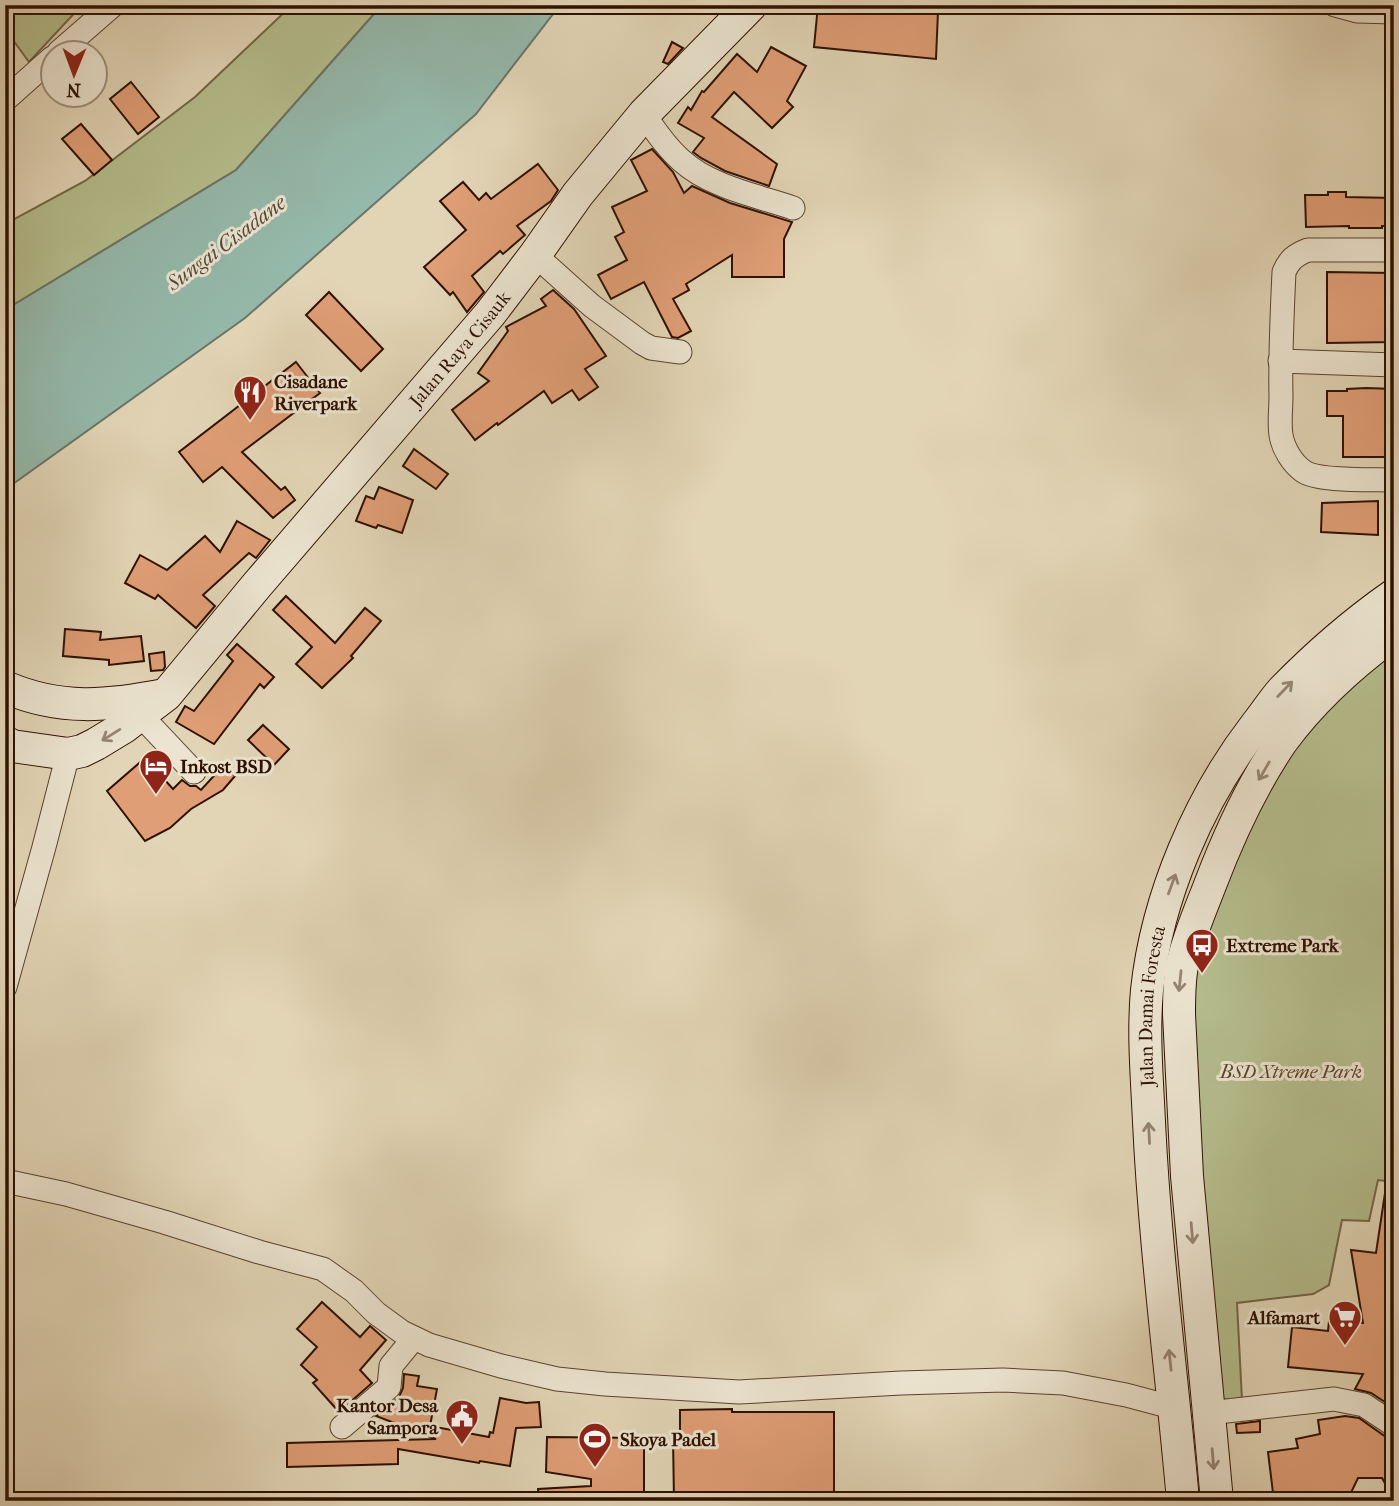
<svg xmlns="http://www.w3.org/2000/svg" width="1399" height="1506" viewBox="0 0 1399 1506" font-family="'IM FELL French Canon',serif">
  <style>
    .green { fill: #b5bd8d; stroke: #726647; stroke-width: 2 }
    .water { fill: #95b9ab; stroke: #6c7567; stroke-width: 2 }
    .building { fill: #e09e76; stroke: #2e1001; stroke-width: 2 }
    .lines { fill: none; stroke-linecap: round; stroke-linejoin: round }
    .street-casing { stroke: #5b412e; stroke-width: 25 }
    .secondary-casing { stroke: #2e1001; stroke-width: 34 }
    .street { stroke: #ece4d0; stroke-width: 23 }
    .secondary { stroke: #ece4d0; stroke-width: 32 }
    .oneway { stroke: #968573 }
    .labels { text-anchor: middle; stroke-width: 6; stroke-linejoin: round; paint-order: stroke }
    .street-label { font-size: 19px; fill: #2e1001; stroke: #ece4d0 }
    .poi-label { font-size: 19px; font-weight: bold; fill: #2e1001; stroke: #ece4d0; text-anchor: start }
    .park-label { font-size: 19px; font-style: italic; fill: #56442b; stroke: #ece4d0 }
    .water-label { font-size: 21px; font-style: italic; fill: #524b3c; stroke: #ece4d0 }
  </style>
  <rect width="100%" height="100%" fill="#e2d5b6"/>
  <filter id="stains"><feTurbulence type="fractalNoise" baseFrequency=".00286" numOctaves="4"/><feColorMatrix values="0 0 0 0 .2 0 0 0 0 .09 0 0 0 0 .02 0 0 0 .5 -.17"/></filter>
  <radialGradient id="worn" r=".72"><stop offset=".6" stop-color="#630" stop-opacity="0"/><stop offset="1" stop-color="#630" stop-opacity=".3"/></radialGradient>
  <g class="green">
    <polygon points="5,5 82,5 29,62 5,29"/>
    <polygon points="292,5 382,5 236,170 5,310 5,224 85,181 195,97"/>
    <polygon points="1394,646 1394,1182 1378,1180 1369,1221 1342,1220 1329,1285 1313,1294 1237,1303 1242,1400 1217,1399 1186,1071 1194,966 1227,877 1274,780 1334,691"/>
  </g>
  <polygon class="water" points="382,5 560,5 476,114 245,318 13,484 5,495 5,310 236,170"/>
  <g class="building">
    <polygon points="818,5 854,5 938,11 936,59 814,47"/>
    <polygon points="672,42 683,48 668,64 663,62"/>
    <polygon points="771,47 806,66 787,101 793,107 772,128 734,92 712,117 777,164 769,186 725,171 701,158 693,152 704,138 678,123 688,107 691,110 702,91 704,92 737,54 757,72"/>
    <polygon points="131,82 159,117 138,134 110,99"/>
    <polygon points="81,124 112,160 94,175 62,139"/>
    <polygon points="652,149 673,172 684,193 692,186 730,203 792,222 784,239 784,277 732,277 732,255 686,284 689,290 673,299 691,331 678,338 672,337 644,282 611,299 598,275 627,260 615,237 624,232 612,207 647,191 631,160"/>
    <polygon points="538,164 558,190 551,201 517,226 525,235 503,254 500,251 472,276 484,292 467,312 453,292 450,295 424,267 466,230 440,201 463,182 479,200 486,193 491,199"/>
    <polygon points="1328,192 1346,192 1346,197 1394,198 1394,226 1382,226 1382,228 1349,228 1349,226 1306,227 1305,195 1328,195"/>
    <polygon points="1327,272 1394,273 1394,342 1327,343"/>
    <polygon points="553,290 574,309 606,356 585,369 598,387 579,400 572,390 552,403 544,391 498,425 497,423 475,440 452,410 489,381 478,373 508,331 506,327 546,306 541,299"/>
    <polygon points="329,292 383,349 361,371 306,315"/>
    <polygon points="296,362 320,393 242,452 281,490 285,487 295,500 273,518 222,467 203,482 179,452"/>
    <polygon points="1366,388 1394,389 1394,457 1343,457 1343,416 1327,416 1327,391 1347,391 1347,389"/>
    <polygon points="414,449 448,474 436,489 403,466"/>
    <polygon points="379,487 413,500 402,533 378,525 376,528 356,521 366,496 374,499"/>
    <polygon points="1378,501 1378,535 1321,532 1322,503"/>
    <polygon points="237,521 270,540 256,558 249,553 203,595 215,606 196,628 158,595 155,599 125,583 140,555 167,570 205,536 220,552"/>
    <polygon points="286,596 335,643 365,608 381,621 351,656 353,658 322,688 296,664 312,647 273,610"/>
    <polygon points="65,629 101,632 100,640 141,636 144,661 109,665 109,660 63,656"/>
    <polygon points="237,644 274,677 264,688 260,684 214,744 176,722 185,706 194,711 233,661 227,655"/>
    <polygon points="164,652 165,667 163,670 151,671 149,654"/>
    <polygon points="263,725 289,749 274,765 248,740"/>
    <polygon points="145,758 173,789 182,780 190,786 196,786 201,790 223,766 235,776 223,790 191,809 170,828 145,841 107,791"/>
    <polygon points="1385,1193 1394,1194 1394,1408 1371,1393 1355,1389 1363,1374 1288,1367 1292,1327 1328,1331 1329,1321 1363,1323 1351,1250 1376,1253"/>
    <polygon points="322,1302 360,1337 370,1326 386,1340 360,1370 372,1383 339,1412 313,1383 317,1380 301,1365 317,1347 297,1329"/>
    <polygon points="404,1374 419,1376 417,1386 437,1389 430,1426 489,1437 490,1432 493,1433 500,1398 526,1403 539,1402 541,1427 516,1428 510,1466 480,1461 479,1463 398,1449 398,1464 287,1467 287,1443 436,1439 376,1416 391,1404 392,1405 392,1403 399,1397 403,1388"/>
    <polygon points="732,1409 732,1412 834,1412 834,1496 734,1497 734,1501 674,1501 673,1437 680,1437 680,1410"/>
    <polygon points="1345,1416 1359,1418 1386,1437 1394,1439 1394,1499 1382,1478 1358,1478 1347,1501 1274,1501 1268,1452 1298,1448 1296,1439 1320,1434 1318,1420"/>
    <polygon points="1260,1421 1260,1432 1237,1433 1236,1424"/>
    <polygon points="547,1437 644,1438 644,1501 539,1501 538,1489 591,1486 591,1479 546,1472"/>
  </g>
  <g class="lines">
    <defs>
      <g id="street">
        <polyline points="1335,5 1357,11 1394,12"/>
        <polyline points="59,52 113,5"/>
        <polyline points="5,100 52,58"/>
        <path d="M644,114C655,131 667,148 682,161C709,186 758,196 793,208"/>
        <path d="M1394,250H1308C1295,255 1289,260 1284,272C1282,314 1280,355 1281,397C1281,409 1279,423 1281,435C1283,448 1292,463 1303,471C1318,482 1374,479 1394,480"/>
        <polyline points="535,255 592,306 642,343 651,348 680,352"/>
        <polyline points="1280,361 1394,365"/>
        <polyline points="130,704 194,772"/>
        <polyline points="5,987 44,847 68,754"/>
        <polyline points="5,1181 66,1194 164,1222 259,1252 323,1269 354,1291 376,1313 402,1332 429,1345 501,1366 557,1379 605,1384 739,1392 901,1383 1003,1380 1063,1383 1126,1395 1175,1408"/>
        <polyline points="1209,1413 1334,1399 1364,1405 1394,1425"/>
        <polyline points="342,1427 389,1387 391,1366 414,1338"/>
      </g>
      <g id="secondary">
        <path d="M5,687C60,711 108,706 165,695"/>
        <path id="s1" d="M5,742L12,746L68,754L82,751L96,744L124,727L166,695L257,585L490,314L535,255L578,194L644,114L751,5"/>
        <path id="s2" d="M1183,1501C1172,1375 1155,1249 1149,1122C1147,1078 1143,1034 1147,990C1157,897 1199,799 1256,725C1265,714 1273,701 1282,691C1316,656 1354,623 1394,595"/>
        <path d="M1217,1501L1187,1176L1179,1014C1179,997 1179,981 1182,966C1188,938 1200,911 1210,885C1229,835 1252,785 1282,741C1312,700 1353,663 1394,633"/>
      </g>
    </defs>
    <use href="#street" class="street-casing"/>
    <use href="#secondary" class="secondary-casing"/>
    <use href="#street" class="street"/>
    <use href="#secondary" class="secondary"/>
  </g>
  <defs><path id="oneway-shaft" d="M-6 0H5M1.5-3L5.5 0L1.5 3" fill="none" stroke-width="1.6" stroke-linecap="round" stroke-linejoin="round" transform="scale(1.75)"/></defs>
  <g class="oneway">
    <use href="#oneway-shaft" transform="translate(1285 689) rotate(-46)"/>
    <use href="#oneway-shaft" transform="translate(111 735) rotate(148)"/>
    <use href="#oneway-shaft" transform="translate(1264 771) rotate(120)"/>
    <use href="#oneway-shaft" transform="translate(1172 884) rotate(-70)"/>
    <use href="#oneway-shaft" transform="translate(1180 981) rotate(96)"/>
    <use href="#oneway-shaft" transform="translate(1149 1133) rotate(-93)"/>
    <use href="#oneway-shaft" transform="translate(1192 1233) rotate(85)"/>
    <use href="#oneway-shaft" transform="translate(1170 1360) rotate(-96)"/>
    <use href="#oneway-shaft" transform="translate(1213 1459) rotate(85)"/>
  </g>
  <defs>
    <symbol id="restaurant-pin" viewBox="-11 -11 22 30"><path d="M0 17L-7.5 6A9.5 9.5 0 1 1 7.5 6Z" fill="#8f2418" stroke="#ece4d0"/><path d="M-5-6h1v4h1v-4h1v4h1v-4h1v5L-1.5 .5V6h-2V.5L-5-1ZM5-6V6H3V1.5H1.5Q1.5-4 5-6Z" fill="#fff"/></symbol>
    <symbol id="hotel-pin" viewBox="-11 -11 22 30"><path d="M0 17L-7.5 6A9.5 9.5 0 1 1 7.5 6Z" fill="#8f2418" stroke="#ece4d0"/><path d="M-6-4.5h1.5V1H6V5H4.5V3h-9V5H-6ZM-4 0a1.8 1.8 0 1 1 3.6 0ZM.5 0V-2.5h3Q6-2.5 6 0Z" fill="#fff"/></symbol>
    <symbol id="bus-pin" viewBox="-11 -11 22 30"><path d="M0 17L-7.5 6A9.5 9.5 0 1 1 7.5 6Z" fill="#8f2418" stroke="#ece4d0"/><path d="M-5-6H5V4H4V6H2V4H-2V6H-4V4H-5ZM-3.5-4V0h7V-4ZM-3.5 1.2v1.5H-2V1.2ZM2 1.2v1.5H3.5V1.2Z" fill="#fff"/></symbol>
    <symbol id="supermarket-pin" viewBox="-11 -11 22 30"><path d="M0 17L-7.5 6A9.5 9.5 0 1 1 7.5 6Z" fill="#8f2418" stroke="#ece4d0"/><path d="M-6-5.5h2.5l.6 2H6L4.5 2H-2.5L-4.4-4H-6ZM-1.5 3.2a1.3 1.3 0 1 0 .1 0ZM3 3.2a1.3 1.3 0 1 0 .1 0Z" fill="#fff"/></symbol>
    <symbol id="civic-pin" viewBox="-11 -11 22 30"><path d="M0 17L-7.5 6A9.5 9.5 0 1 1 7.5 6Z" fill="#8f2418" stroke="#ece4d0"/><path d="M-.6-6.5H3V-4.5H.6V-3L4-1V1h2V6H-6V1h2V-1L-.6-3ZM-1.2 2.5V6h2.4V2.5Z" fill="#fff"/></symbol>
    <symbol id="stadium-pin" viewBox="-11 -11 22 30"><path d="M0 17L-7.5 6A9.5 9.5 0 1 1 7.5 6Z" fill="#8f2418" stroke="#ece4d0"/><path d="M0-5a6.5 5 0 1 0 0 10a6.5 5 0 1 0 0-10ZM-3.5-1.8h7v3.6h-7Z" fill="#fff"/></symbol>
  </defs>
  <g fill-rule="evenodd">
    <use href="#restaurant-pin" x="231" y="373" width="38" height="52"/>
    <use href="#hotel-pin" x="137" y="747" width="38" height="52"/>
    <use href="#bus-pin" x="1183" y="926" width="38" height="52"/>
    <use href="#supermarket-pin" x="1326" y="1298" width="38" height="52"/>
    <use href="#civic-pin" x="443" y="1397" width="38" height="52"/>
    <use href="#stadium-pin" x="576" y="1420" width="38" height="52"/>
  </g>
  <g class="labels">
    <g class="street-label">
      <text dy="7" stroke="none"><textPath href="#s1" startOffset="634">Jalan Raya Cisauk</textPath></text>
      <text dy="7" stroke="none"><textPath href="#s2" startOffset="497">Jalan Damai Foresta</textPath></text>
    </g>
    <g class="poi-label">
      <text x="274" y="388">Cisadane<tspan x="274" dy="22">Riverpark</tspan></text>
      <text x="180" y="773">Inkost BSD</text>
      <text x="1226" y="952">Extreme Park</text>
      <text x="1320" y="1324" text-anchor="end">Alfamart</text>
      <text x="438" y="1412" text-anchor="end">Kantor Desa<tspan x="438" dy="22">Sampora</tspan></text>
      <text x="620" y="1446">Skoya Padel</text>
    </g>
    <g class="park-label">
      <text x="1291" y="1078">BSD Xtreme Park</text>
    </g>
    <g class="water-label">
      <text transform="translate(226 243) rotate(-37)" y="7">Sungai Cisadane</text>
    </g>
  </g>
  <rect width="1399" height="1506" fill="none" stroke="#e2d5b6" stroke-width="28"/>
  <rect x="7" y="7" width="1385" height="1492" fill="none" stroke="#2e1001" stroke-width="3.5"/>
  <rect x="14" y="14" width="1371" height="1478" fill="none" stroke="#2e1001" stroke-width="2"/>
  <g transform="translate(74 74) rotate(181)"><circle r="33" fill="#ece4d0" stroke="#a08f7d" stroke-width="2"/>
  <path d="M0-5L12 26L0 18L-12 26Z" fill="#8f2418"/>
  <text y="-10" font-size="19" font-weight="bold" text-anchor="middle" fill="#2e1001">N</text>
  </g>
  <rect width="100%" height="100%" filter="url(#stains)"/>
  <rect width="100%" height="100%" fill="url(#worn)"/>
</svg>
